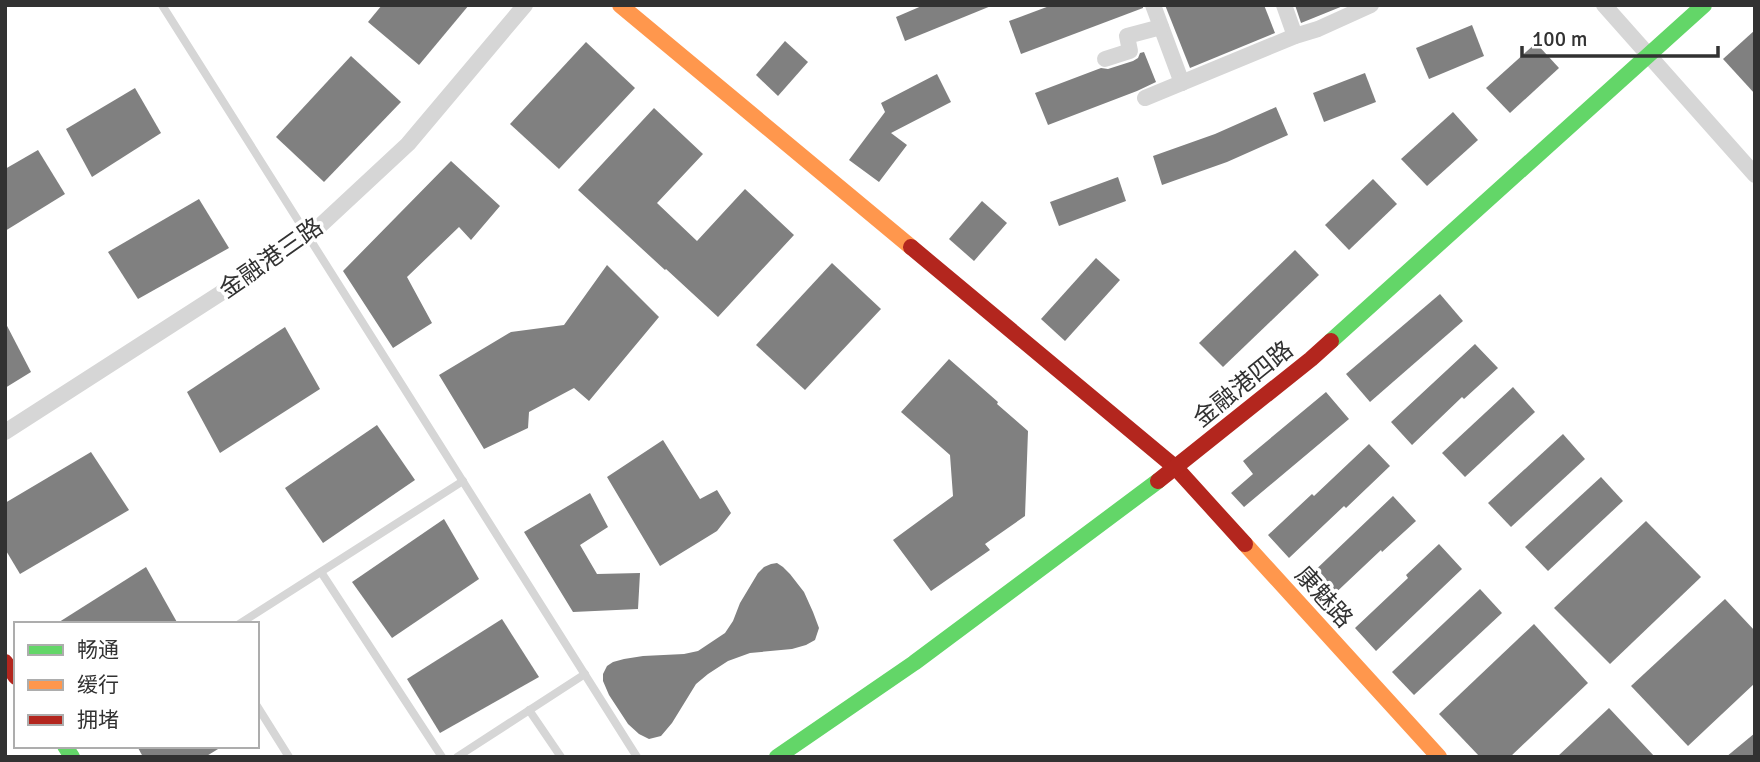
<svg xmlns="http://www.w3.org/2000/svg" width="1760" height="762" viewBox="0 0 1760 762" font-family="Signika,'Noto Sans SC',sans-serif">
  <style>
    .building { fill: #808080 }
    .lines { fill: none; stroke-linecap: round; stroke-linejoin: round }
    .lane { stroke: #d6d6d6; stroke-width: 8 }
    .street { stroke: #d6d6d6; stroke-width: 16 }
    .fast { stroke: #63d668; stroke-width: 16 }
    .slow { stroke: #ff974d; stroke-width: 16 }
    .jam { stroke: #b3261e; stroke-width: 16 }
    .labels { text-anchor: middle; stroke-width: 7; stroke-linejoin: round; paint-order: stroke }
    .street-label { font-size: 24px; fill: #323232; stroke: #fff }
  </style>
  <rect width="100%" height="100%" fill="#fff"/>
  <g class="building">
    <polygon points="382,5 469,5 419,65 368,22"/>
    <polygon points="924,5 991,5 991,6 905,41 896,17"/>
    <polygon points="1052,5 1143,5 1143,8 1021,54 1009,21"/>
    <polygon points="1165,5 1264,5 1275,33 1190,68"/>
    <polygon points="1295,5 1343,5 1343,6 1301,23"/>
    <polygon points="1472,25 1484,56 1429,79 1416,48"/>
    <polygon points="1755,30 1755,94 1723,59"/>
    <polygon points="785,41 808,62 778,96 756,75"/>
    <polygon points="586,42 635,88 559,169 510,124"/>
    <polygon points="1536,43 1559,68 1510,113 1486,88"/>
    <polygon points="1144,52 1156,82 1137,91 1048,125 1035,93 1101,68 1108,69 1133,61 1138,58 1140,53"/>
    <polygon points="351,56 401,102 324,182 276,137"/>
    <polygon points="1365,73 1376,102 1324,122 1313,93"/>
    <polygon points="937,74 951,102 891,133 907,145 879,182 849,160 885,112 881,103"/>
    <polygon points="135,88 161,133 92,177 66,129"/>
    <polygon points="1276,107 1288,135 1227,162 1162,185 1153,156 1215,134"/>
    <polygon points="654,108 703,154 657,203 697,241 745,189 794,235 718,317 666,269 665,270 578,190"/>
    <polygon points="1453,112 1478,140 1427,186 1401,159"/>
    <polygon points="38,150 65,194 5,231 5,169"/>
    <polygon points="451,161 500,206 471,240 459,227 407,277 432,323 393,348 343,271"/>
    <polygon points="1118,177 1126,201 1059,226 1050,202"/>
    <polygon points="1373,179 1397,204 1349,250 1325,225"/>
    <polygon points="199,199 229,248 138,299 108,252"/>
    <polygon points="982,201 1007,223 974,261 949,239"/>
    <polygon points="1295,250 1319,275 1223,367 1199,343"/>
    <polygon points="1096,258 1120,280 1065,341 1041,319"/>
    <polygon points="832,263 881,309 805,390 756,345"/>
    <polygon points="607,265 659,317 589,401 574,388 529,412 528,428 484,449 439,375 511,332 564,325"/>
    <polygon points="1440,294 1463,321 1370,402 1346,374"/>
    <polygon points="5,322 31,372 5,388"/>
    <polygon points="285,327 320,389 220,453 187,392"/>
    <polygon points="1475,344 1498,368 1464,399 1462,397 1412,445 1391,422"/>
    <polygon points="949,359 998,402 997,404 1028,431 1025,516 985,544 990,550 931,591 893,540 953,496 950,455 901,412"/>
    <polygon points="1513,387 1535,412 1465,477 1442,453"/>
    <polygon points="1326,392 1349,419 1244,507 1231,493 1253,474 1243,461"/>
    <polygon points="377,425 415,480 323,543 285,488"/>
    <polygon points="1563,434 1585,459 1511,527 1488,503"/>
    <polygon points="663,440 700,499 717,490 731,513 717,531 660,566 607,477"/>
    <polygon points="1369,444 1390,466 1346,508 1344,506 1289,558 1268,535 1312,494 1314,496"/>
    <polygon points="91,452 129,510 20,574 5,549 5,503"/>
    <polygon points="1601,477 1623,501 1548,571 1525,547"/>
    <polygon points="590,493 608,527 580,545 597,574 640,573 638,609 573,612 524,532"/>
    <polygon points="1393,496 1416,521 1382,552 1381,550 1328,600 1307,578"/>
    <polygon points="444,519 479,579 392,638 352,582"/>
    <polygon points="1646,521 1701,577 1610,664 1554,608"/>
    <polygon points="1439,544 1462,569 1376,651 1355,628 1408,578 1406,575"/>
    <polygon points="777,563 783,567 790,574 804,592 813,612 819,628 815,640 806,645 792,649 750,653 728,661 708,674 696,684 672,723 661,736 649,739 639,734 628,724 609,695 603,681 603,674 607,666 613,662 624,659 643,656 684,654 698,651 725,633 733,621 740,603 758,573 764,567 771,564"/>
    <polygon points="146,567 178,624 56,624"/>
    <polygon points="1480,589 1502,613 1414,695 1392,672"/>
    <polygon points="1725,599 1755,631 1755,683 1688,746 1631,686"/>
    <polygon points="502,619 539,677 440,733 407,679"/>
    <polygon points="1534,624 1588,683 1510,757 1480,757 1439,714"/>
    <polygon points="1609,708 1655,757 1557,757"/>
    <polygon points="1755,733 1755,757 1726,757"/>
    <polygon points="137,746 223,746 205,757 143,757"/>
  </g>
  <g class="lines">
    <g class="lane">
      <polyline points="162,5 637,757"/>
      <polyline points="321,572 442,757"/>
      <polyline points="239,624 463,481"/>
      <polyline points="257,706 289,757"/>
      <polyline points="529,710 561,757"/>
      <polyline points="457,757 585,674"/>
    </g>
    <g class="street">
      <polyline points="1153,5 1182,83"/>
      <polyline points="1284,5 1295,36"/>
      <polyline points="1604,5 1755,175"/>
      <polyline points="1105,59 1130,51 1127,36 1161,27"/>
      <polyline points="1145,98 1295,36 1318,29 1371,5"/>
      <polyline points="5,432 308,237 408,144 525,5"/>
    </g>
    <g class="fast">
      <polyline points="1331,341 1704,5"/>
      <polyline points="65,746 72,757"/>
      <polyline points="777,757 914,663 1158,481"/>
    </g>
    <g class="slow">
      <polyline points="620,5 911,247"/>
      <polyline points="1245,544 1439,757"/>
    </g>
    <g class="jam">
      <polyline points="911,247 1176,468 1245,544"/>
      <polyline points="1158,481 1311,359 1331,341"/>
      <polyline points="5,662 16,677"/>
    </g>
  </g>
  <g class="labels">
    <g class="street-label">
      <text transform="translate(271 258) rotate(-35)" y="8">金融港三路</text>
      <text transform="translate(1243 384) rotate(-39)" y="8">金融港四路</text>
      <text transform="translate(1324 597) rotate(48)" y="8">康魅路</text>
    </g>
  </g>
  <rect width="1760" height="762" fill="none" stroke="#323232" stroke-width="14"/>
  <rect x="14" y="622" width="245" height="126" fill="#ffffff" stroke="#adadad" stroke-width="2"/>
  <rect x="28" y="645" width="35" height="10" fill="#63d668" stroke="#adadad" stroke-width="2"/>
  <text x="77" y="657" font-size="21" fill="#323232">畅通</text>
  <rect x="28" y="680" width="35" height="10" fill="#ff974d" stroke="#adadad" stroke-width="2"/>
  <text x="77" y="692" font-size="21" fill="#323232">缓行</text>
  <rect x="28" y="715" width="35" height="10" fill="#b3261e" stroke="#adadad" stroke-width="2"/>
  <text x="77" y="727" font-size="21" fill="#323232">拥堵</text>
  <path d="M1522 46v10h196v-10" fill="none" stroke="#323232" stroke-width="3.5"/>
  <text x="1532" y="46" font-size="21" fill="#323232" stroke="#ffffff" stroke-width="5" paint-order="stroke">100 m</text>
</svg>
